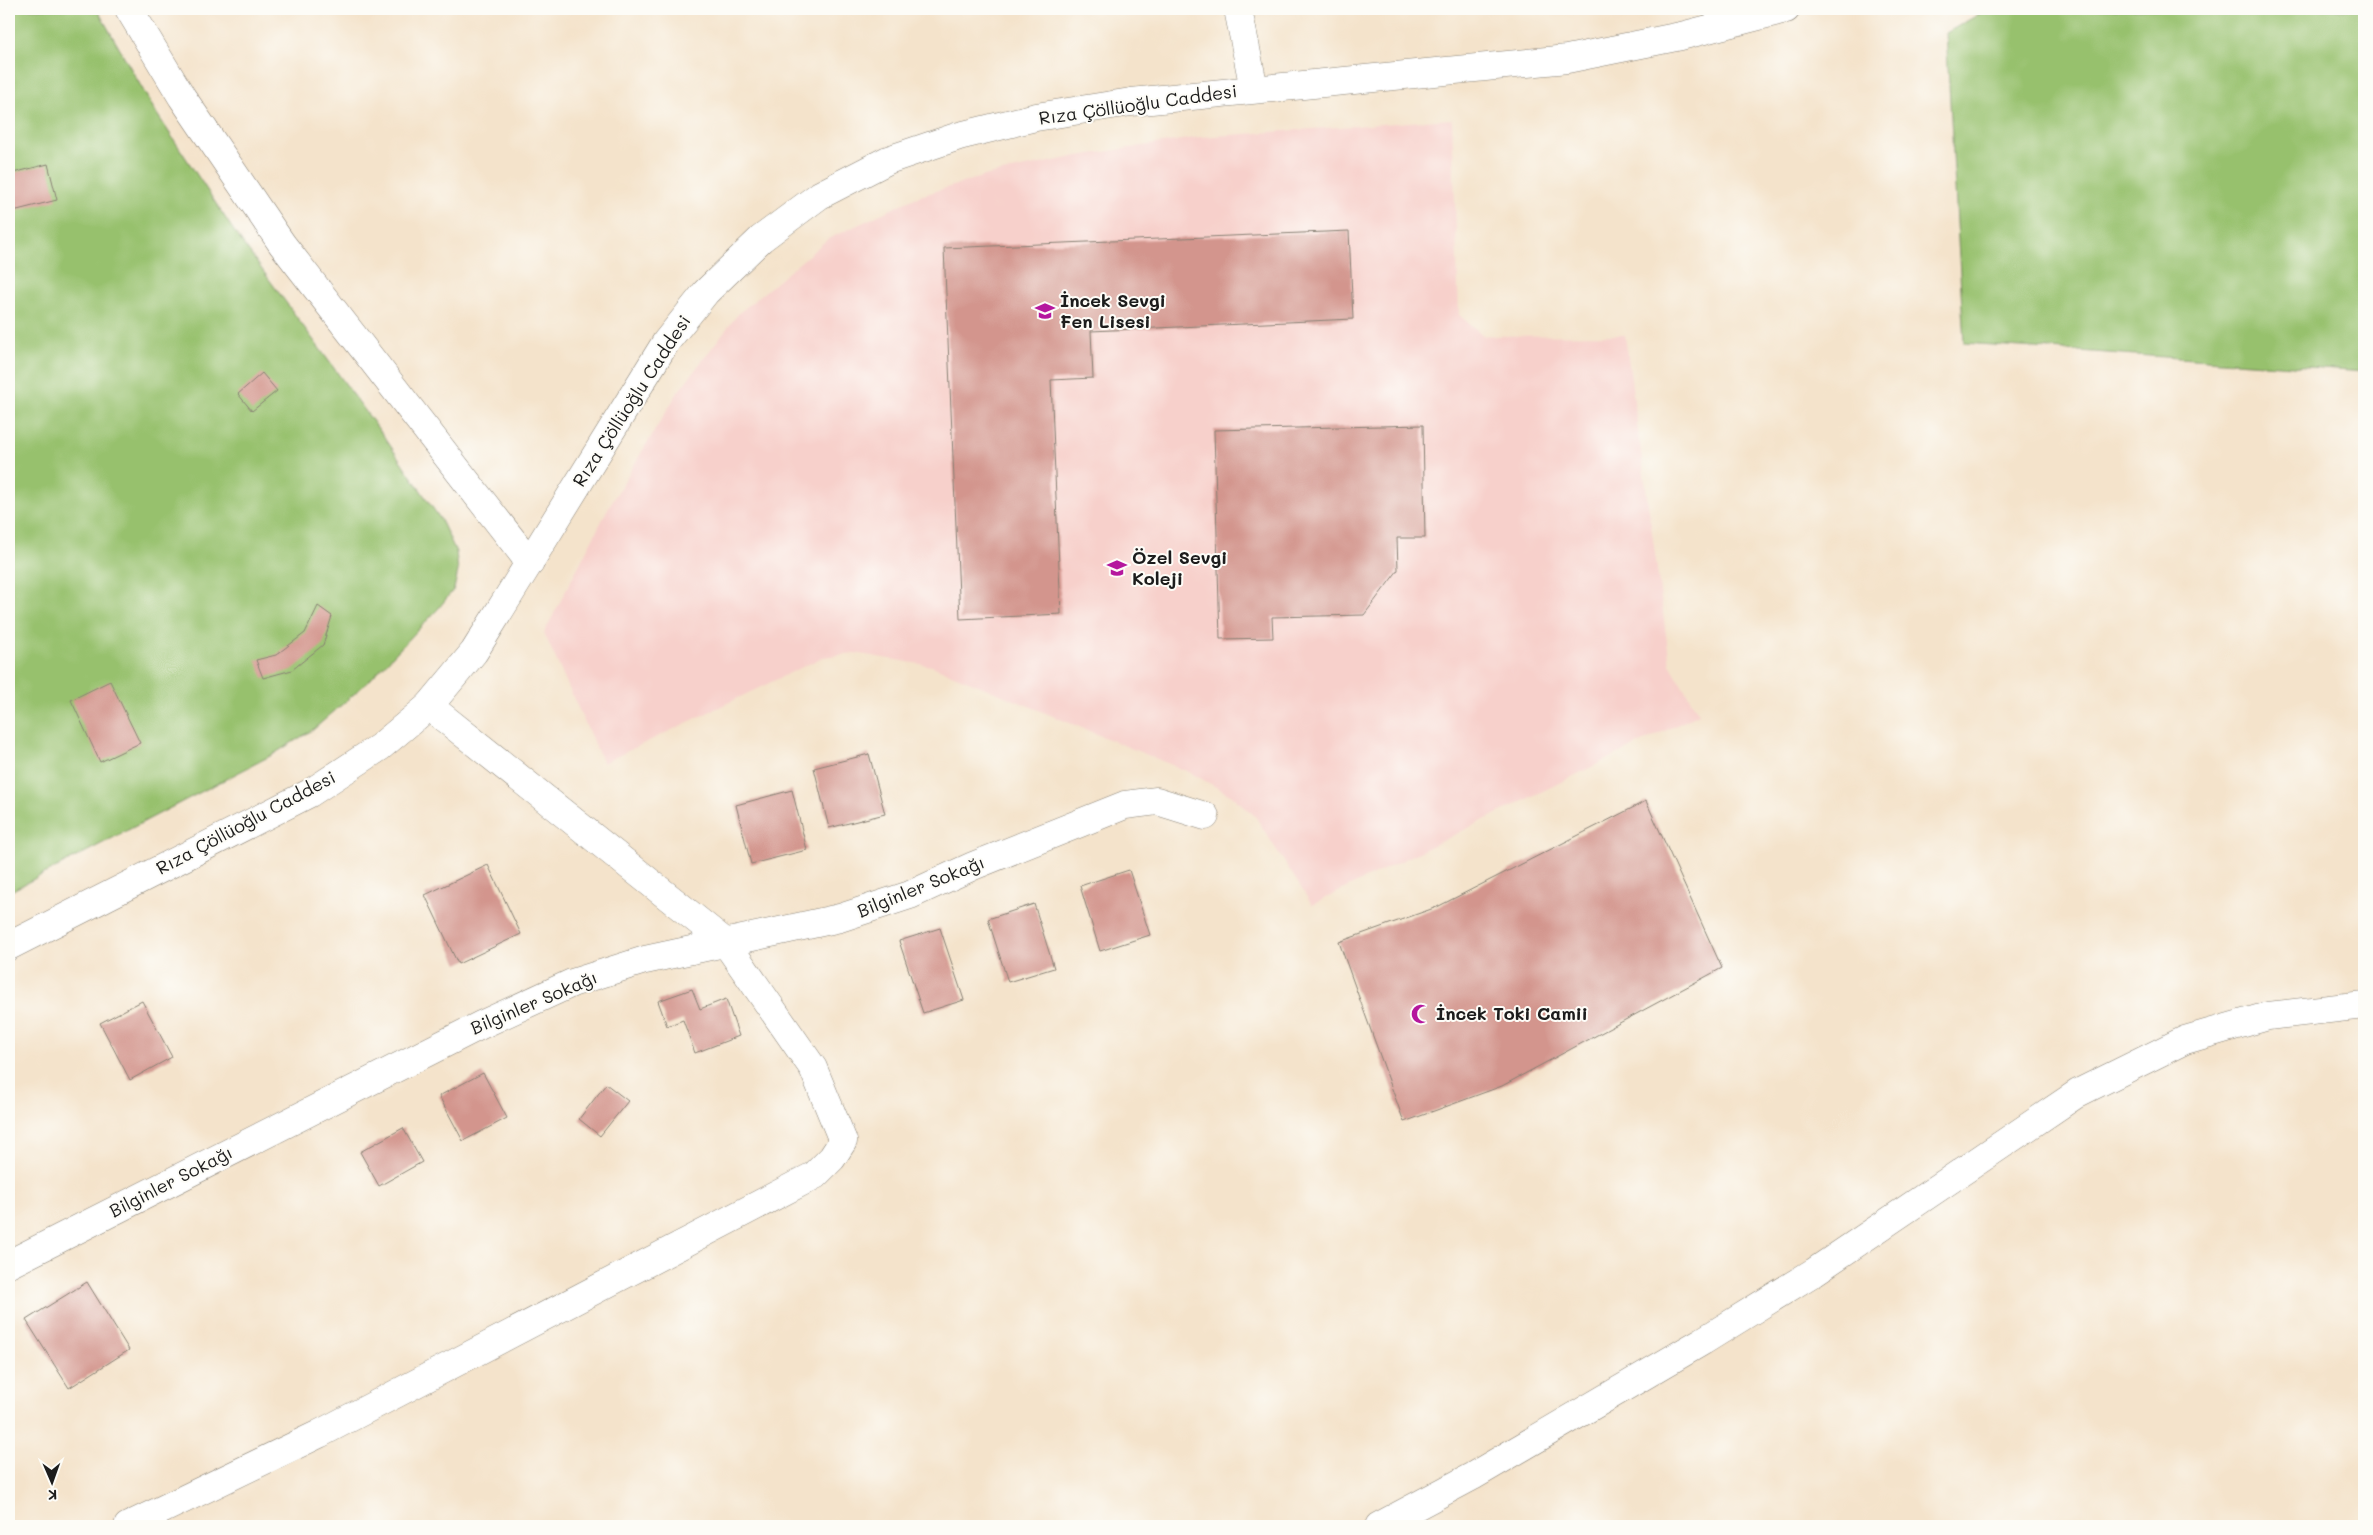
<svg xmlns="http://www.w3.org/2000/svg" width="2373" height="1535" viewBox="0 0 2373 1535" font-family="Mali,sans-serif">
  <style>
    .built { fill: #f7d0cb }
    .green { fill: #97c16d; stroke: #5a6e44 }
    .building { fill: #d3958d }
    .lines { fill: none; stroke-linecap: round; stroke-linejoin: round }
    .minor-casing { stroke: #888074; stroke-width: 29 }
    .minor { stroke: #fff; stroke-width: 28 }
    .labels { text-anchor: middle; stroke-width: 4; stroke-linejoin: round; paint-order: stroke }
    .street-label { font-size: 18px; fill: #1c1c1c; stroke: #fdfcf7 }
    .poi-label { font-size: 18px; font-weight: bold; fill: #1c1c1c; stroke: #fdfcf7; text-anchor: start }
  </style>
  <rect width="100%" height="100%" fill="#fdfcf7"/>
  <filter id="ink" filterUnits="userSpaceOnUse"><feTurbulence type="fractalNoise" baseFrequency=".02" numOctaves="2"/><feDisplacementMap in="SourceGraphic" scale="10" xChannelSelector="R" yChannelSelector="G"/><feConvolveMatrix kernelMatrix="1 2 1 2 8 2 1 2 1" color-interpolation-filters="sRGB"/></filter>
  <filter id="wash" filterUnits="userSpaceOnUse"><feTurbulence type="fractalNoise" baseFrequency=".0096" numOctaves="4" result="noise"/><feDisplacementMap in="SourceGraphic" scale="20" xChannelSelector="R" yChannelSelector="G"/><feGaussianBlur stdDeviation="1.12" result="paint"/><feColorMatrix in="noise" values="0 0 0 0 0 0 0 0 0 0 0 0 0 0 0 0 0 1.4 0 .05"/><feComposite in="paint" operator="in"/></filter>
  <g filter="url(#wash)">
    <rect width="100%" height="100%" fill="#f4e3cb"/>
    <polygon class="built" points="1452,119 1459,315 1484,336 1625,335 1670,664 1699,714 1312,905 1255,816 1232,796 1191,773 932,666 854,653 823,657 603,763 544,633 611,503 678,392 738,314 828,239 917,197 988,175 1078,156 1201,137"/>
    <g class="green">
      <polygon points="9,9 97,9 155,111 236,234 385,438 441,520 456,552 458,571 454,589 438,609 370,680 314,729 272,755 9,892"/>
      <polygon points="1988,9 2364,9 2364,371 1964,343 1946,33"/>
    </g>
    <g id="blocks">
      <g class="building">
        <polygon points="48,164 57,200 9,212 9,174"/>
        <polygon points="1349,231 1353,319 1091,331 1093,378 1051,380 1061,614 960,619 944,248"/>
        <polygon points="262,373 277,391 252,411 238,394"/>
        <polygon points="1423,425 1425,538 1397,538 1398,570 1364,615 1272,617 1273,638 1220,639 1214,430"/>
        <polygon points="318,606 332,616 323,645 292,670 263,678 256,660 276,655 305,633"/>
        <polygon points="110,681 140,743 100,762 71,700"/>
        <polygon points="869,754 885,814 829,828 814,768"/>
        <polygon points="792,790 807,850 751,864 736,805"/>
        <polygon points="1646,801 1722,968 1502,1086 1404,1122 1339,942 1437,907"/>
        <polygon points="488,865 521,934 458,964 425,895"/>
        <polygon points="1129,870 1150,935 1100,951 1080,886"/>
        <polygon points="1034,904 1054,968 1008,982 988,919"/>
        <polygon points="940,928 964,1000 923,1013 899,941"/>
        <polygon points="692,989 700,1009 726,999 739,1036 695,1053 683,1020 667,1026 658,1001"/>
        <polygon points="142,1001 172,1057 130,1080 100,1023"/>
        <polygon points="483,1073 507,1118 463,1141 439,1096"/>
        <polygon points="606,1084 628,1101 600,1136 579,1119"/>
        <polygon points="403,1128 422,1162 379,1186 360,1152"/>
        <polygon points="87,1282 129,1350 69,1388 26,1320"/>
      </g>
    </g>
  </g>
  <g filter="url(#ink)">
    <use href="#blocks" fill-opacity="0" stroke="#888074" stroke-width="1"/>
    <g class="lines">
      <defs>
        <g id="minor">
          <polyline points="129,9 182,97 282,244 530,563"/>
          <polyline points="1238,9 1254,89"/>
          <polyline points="9,946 310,793 380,747 429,706 474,652 666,342 706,292 761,239 820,195 888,160 959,136 1036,117 1131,102 1567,59 1681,36 1786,9"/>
          <polyline points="9,1264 481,1025 572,983 645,960 840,918 910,895 973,866 1125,805 1157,801 1205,816"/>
          <polyline points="128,1526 319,1434 815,1175 832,1158 843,1141 813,1068 726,943 429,706"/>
          <polyline points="1379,1526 1473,1476 1703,1341 1814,1272 2078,1093 2185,1040 2268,1016 2364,1005"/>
        </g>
      </defs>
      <use href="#minor" class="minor-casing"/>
      <use href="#minor" class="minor"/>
    </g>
  </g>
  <defs>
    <symbol id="school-bare" viewBox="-9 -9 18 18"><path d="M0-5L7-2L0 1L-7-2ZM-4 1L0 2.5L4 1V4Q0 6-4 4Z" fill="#b5179e" stroke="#fdfcf7" stroke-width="2.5" paint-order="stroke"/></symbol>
    <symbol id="mosque-bare" viewBox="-9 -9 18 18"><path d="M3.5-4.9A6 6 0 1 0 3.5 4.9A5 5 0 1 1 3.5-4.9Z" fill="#b5179e" stroke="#fdfcf7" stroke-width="2.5" paint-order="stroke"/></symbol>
  </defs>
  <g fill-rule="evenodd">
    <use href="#school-bare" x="1031" y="297" width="28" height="28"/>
    <use href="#school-bare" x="1103" y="554" width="28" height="28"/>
    <use href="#mosque-bare" x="1407" y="1000" width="28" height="28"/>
  </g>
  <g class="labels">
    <g class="street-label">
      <text transform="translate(1138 105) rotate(-8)" y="6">Rıza Çöllüoğlu Caddesi</text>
      <text transform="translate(632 401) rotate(-57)" y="6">Rıza Çöllüoğlu Caddesi</text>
      <text transform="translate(246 823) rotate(-28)" y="6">Rıza Çöllüoğlu Caddesi</text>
      <text transform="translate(921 887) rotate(-22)" y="6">Bilginler Sokağı</text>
      <text transform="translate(534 1003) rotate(-23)" y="6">Bilginler Sokağı</text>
      <text transform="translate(171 1182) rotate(-27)" y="6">Bilginler Sokağı</text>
    </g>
    <g class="poi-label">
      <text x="1060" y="307">İncek Sevgi<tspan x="1060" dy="21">Fen Lisesi</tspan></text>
      <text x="1132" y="564">Özel Sevgi<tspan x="1132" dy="21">Koleji</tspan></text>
      <text x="1436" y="1020">İncek Toki Camii</text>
    </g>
  </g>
  <rect width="2373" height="1535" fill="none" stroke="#fdfcf7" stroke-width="30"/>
  <g transform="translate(52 1482) rotate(178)" stroke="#fdfcf7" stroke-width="4" paint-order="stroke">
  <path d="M0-4L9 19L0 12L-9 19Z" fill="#1c1c1c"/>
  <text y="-8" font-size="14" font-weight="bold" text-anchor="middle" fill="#1c1c1c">K</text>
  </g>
</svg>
